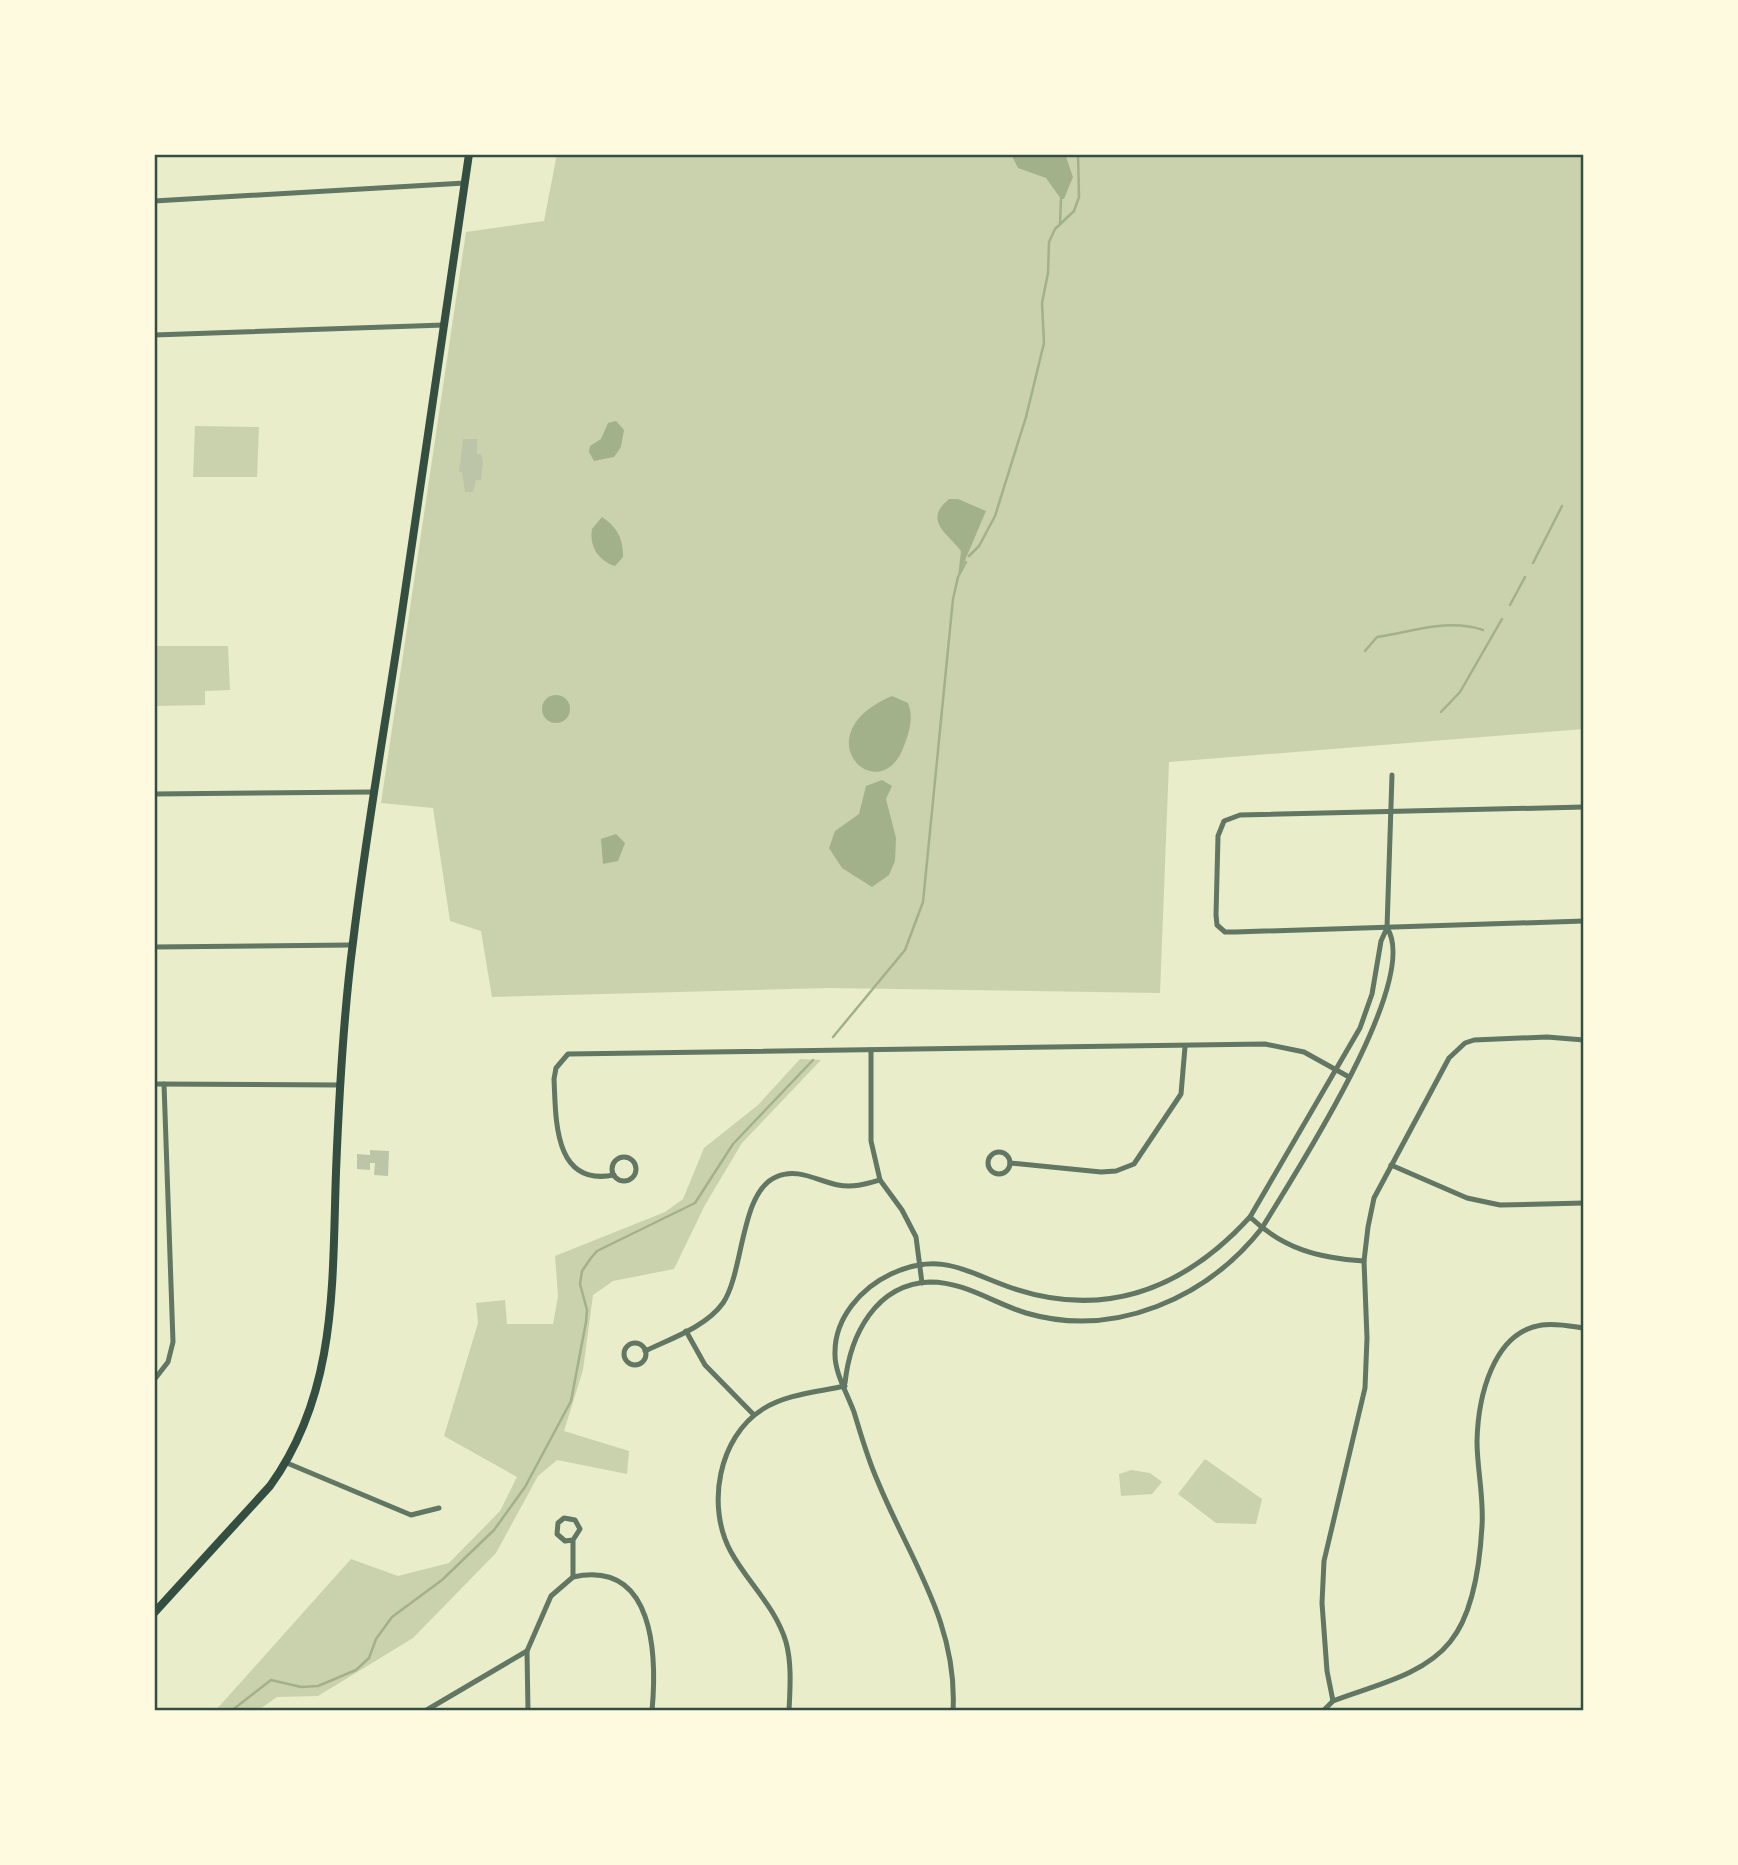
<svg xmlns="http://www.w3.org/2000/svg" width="1738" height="1865" viewBox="0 0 1738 1865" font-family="'PT Serif',serif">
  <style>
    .green { fill: #cad2ad }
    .water { fill: #a3b18a }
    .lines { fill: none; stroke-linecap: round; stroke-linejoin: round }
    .stream { stroke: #a3b18a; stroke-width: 2.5 }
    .building { fill: #bcc5a7 }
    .minor { stroke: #617663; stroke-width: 5 }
    .secondary { stroke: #344e41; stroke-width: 8 }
    .neatline { fill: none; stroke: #344e41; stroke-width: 2.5 }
  </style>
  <rect width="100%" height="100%" fill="#e9edc9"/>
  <g class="green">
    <polygon points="557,154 1584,154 1584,729 1169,762 1160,993 828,988 492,997 481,931 450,921 433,808 381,803 466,232 544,221"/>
    <polygon points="195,426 259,427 257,477 193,477"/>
    <polygon points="154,646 228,646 230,690 205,691 205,705 154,706"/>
    <polygon points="800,1059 821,1060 742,1143 705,1205 674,1269 613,1281 593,1295 583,1370 564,1431 629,1451 627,1474 557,1460 538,1476 496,1553 413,1638 318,1696 277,1697 257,1711 215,1711 351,1559 398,1576 449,1563 500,1511 517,1477 444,1436 478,1323 476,1303 505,1300 507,1324 553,1324 558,1296 555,1256 665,1212 683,1199 704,1148 758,1105"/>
    <polygon points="1205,1459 1262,1499 1256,1524 1216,1523 1178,1494"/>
    <polygon points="1131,1470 1150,1473 1162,1482 1152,1494 1121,1496 1119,1474"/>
  </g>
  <g class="water">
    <polygon points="1011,154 1065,154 1073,177 1064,199 1061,199 1046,178 1018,168"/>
    <polygon points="616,421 624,430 621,447 614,457 594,461 589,452 590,446 601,439 608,423"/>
    <path d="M949,499H958L986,511L958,577L961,551C949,534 922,521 949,499Z"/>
    <path d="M602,517C617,527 623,538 623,557L615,566C599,561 589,547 592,529Z"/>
    <circle cx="556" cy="709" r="14"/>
    <path d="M892,696L908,703C914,718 909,732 904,746C880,812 800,735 892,696Z"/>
    <polygon points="882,780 892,786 886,799 896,838 895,861 889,875 872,887 842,868 829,848 835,831 859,814 866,786"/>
    <polygon points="616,834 625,843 618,861 603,864 601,839"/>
  </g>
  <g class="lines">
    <g class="stream">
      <polyline points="1060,223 1061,199"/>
      <polyline points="969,556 979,546 995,516 1026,417 1044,343 1042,303 1048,273 1049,242 1055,229 1074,211 1079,197 1078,154"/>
      <polyline points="1533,563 1562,506"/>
      <polyline points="1510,605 1525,577"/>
      <path d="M1365,651L1377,637C1412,632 1448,618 1483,630"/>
      <polyline points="1441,712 1460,692 1502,619"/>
      <polyline points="833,1037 905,950 923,902 953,599 958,577 966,562"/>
      <polyline points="231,1711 271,1680 301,1687 318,1686 356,1670 369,1658 376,1639 392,1617 442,1580 494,1530 525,1487 571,1401 586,1322 587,1310 580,1284 582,1271 591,1258 597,1251 695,1203 733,1144 813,1060"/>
    </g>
  </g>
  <g class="building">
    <polygon points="463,439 477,439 477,454 481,454 483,462 481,480 476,480 473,492 465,492 462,472 459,472"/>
    <polygon points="370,1150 389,1151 388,1176 374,1175 375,1163 370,1163 370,1170 357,1169 357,1154 370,1155"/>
  </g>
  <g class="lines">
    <g class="minor">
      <polyline points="154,201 465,183"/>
      <polyline points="154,335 444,325"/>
      <polyline points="154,794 372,792"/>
      <polyline points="1584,807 1240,815 1224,821 1218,836 1216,915 1217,925 1225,932 1235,932 1584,921"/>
      <polyline points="154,947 352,945"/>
      <polyline points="871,1050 871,1141 880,1180 902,1210 916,1237 922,1283"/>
      <polyline points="154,1084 340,1085"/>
      <circle cx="999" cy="1163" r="11"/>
      <circle cx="624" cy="1169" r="12"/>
      <polyline points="1010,1163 1101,1172 1116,1171 1134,1164 1181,1094 1185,1047"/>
      <polyline points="1391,1165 1467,1198 1500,1205 1584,1203"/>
      <path d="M614,1175C553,1187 556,1118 554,1079L556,1068L568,1054L1265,1044L1304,1052L1349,1077"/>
      <path d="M1250,1217C1284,1249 1318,1258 1364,1261"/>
      <polyline points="686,1331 705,1365 754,1415"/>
      <circle cx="635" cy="1354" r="11"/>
      <path d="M645,1351C670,1339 706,1327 723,1303C744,1272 740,1192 776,1177C798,1167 817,1181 838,1185C853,1188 866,1184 880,1180"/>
      <polyline points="154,1380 168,1362 173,1342 164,1084"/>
      <path d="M845,1383C850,1336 875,1284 930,1282C965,1282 993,1303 1026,1313C1115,1339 1207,1298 1262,1228C1294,1175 1422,980 1387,928"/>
      <polyline points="287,1463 411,1515 439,1508"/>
      <path d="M573,1577C655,1559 657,1656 652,1711"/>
      <polyline points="527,1651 528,1711"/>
      <polyline points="1333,1701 1327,1671 1322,1603 1324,1561 1365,1388 1367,1338 1364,1261 1368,1227 1374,1198 1449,1058 1465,1043 1474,1040 1547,1037 1584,1040"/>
      <polyline points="425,1711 527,1651 551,1596 573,1577 573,1540 580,1529 575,1520 564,1518 558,1523 557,1534 565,1541 573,1540"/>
      <path d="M789,1711C790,1689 792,1664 786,1642C775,1606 748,1583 731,1552C706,1507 718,1437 763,1409C787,1394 818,1392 845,1386"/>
      <path d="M953,1711C958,1623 910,1560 878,1482C868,1460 861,1435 854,1412C847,1393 834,1372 835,1352C835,1318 861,1288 891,1274C941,1251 966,1272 1012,1288C1107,1320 1185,1288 1250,1217L1360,1028L1372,994L1381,941L1387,928L1392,775"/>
      <path d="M1323,1711L1333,1701C1371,1686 1423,1676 1450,1642C1474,1613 1480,1562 1482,1526C1484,1497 1477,1469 1477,1441C1478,1399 1492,1332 1542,1325C1556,1323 1570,1326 1584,1328"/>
    </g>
    <path class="secondary" d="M154,1613L270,1486C338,1392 332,1282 336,1172C339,1095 343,1018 353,942C366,833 385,726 401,619C424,464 446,309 469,154"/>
  </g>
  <rect width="1738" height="1865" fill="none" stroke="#fefae0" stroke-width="312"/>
  <rect x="156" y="156" width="1426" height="1553" class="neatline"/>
</svg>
